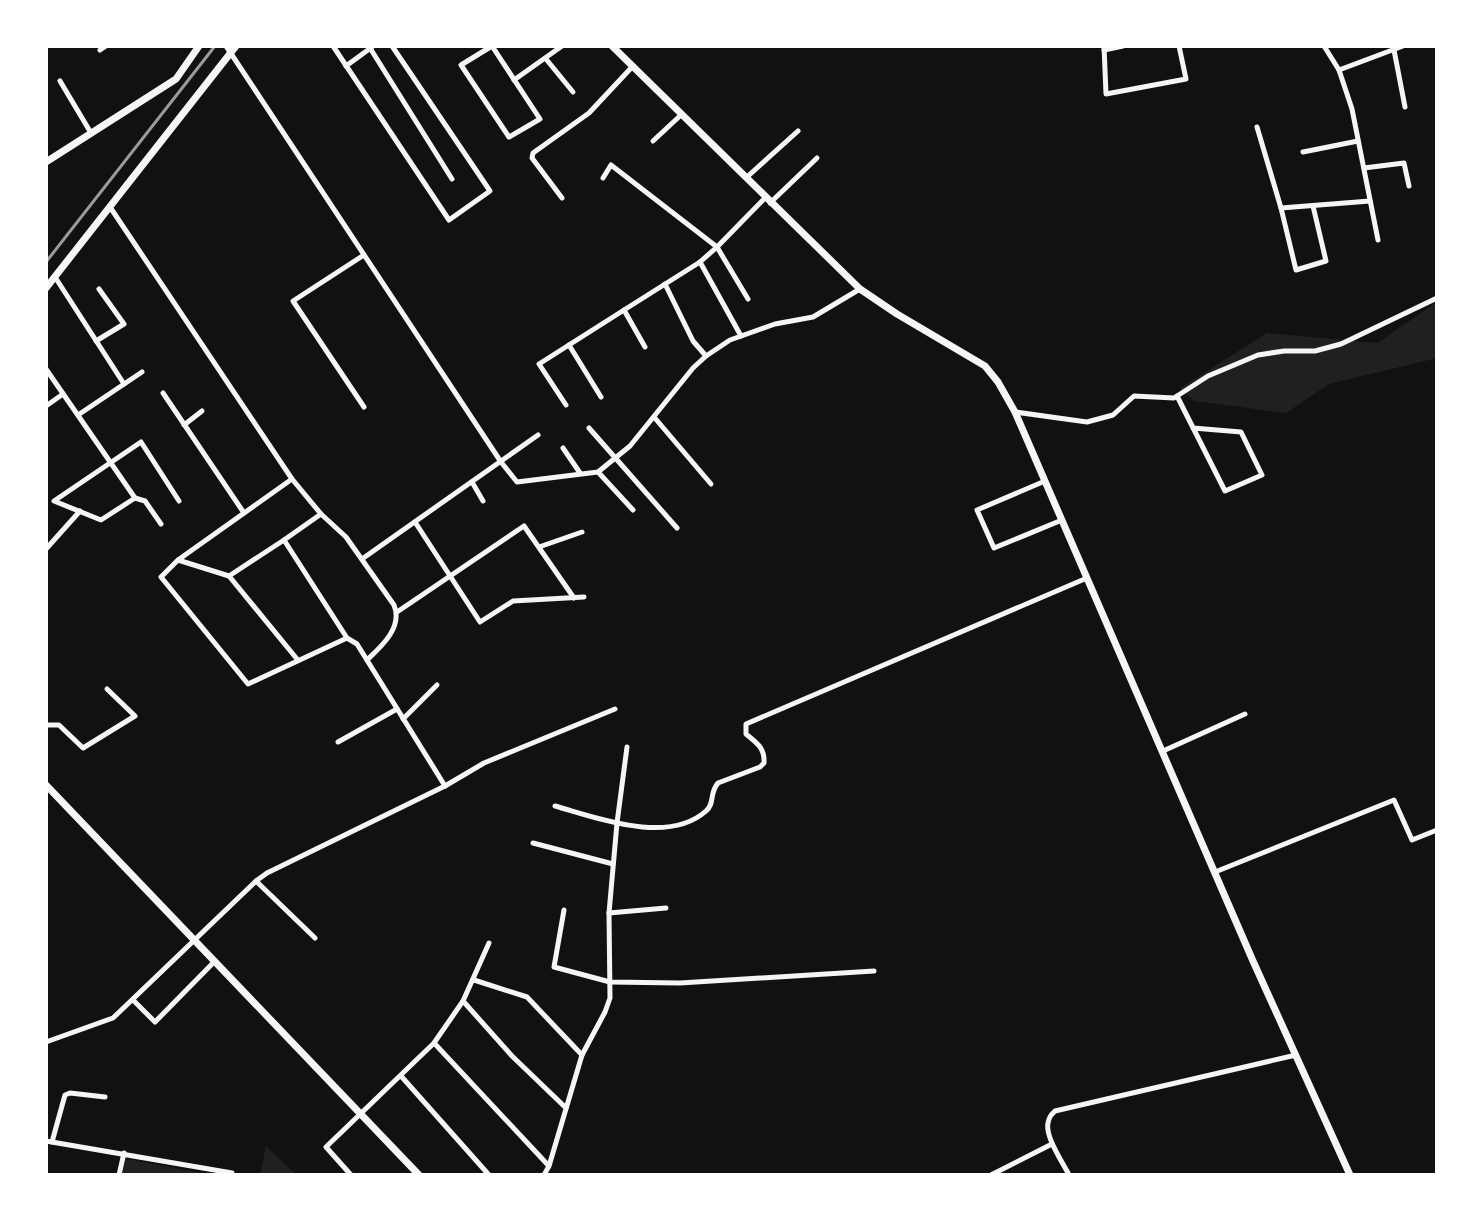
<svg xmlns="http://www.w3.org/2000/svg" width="1483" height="1221" viewBox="0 0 1483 1221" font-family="'Source Serif 4',serif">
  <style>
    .green { fill: #202020 }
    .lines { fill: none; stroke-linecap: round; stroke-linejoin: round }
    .minor { stroke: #f5f5f5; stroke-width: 5 }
    .tertiary { stroke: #f5f5f5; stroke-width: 7 }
    .rail { stroke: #9a9a9a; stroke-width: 3 }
  </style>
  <rect width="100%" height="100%" fill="#111"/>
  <g class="green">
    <polygon points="1437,302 1437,358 1329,384 1286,413 1194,401 1180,388 1267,333 1377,343"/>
    <polygon points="266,1146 296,1175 260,1175"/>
    <polygon points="126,1159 214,1175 122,1175"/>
  </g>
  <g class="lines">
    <g class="minor">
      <polyline points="226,46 501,462 517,482 598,472 630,446 693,368 706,356 730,340 775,324 813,317 860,289"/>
      <polyline points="333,46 449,220 490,191 392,46"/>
      <polygon points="492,46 540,119 509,137 461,65"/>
      <polyline points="1104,46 1106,94 1186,79 1179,46"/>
      <polyline points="1324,46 1339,70 1352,109 1378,240"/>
      <polyline points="370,48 452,179"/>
      <polyline points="100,50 106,46"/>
      <polyline points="1104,50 1123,46"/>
      <polyline points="1394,50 1405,107"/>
      <polyline points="546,59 573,92"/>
      <polyline points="346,66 372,47"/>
      <polyline points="1339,70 1403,46"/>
      <polyline points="514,80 562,46"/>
      <polyline points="60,81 91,133"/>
      <polyline points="1257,127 1281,208 1296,270 1326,261 1313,206"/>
      <polyline points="653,141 682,114"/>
      <polyline points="1303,152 1358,141"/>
      <polyline points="1364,168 1404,163 1409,186"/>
      <polyline points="747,177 798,131"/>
      <polyline points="603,178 611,165 717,247 748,299"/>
      <polyline points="562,198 532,158 533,153 589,113 632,67"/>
      <polyline points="770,203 817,158"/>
      <path d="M110,207L292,479L321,514L346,537L394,605C403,627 382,646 367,660"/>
      <polyline points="1281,208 1370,201"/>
      <polyline points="364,255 293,301 364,407"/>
      <polyline points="700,262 741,336"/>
      <polyline points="55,277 124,384"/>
      <polyline points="665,284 693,341 706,356"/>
      <polyline points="96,341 124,324 99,289"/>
      <polyline points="569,345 601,397"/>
      <polyline points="645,347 624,310 700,262 717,247 766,197"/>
      <polyline points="46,369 135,498 145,501 161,524"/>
      <polyline points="163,393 244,513"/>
      <polyline points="1177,396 1225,491 1262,475 1241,432 1193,428"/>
      <polyline points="566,405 539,364 624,310"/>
      <polyline points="46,406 63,394"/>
      <polyline points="1015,412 1087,422 1113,415 1134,396 1174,398 1208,376 1258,355 1284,351 1315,351 1341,344 1437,298"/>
      <polyline points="78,415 142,372"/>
      <polyline points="654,417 711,484"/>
      <polyline points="184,425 202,411"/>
      <polyline points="589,428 677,528"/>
      <polyline points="563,448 580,473"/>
      <polyline points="598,472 633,510"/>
      <polyline points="292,479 178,560 161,577 248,684 347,638"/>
      <polyline points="1045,481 977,510 994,548 1062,520"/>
      <polyline points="472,482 483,501"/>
      <polyline points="135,498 101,520 54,501 141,442 179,501"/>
      <polyline points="415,522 480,622 513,601 584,597"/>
      <polyline points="284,540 321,514"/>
      <polyline points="539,547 582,532"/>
      <polyline points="46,549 80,511"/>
      <polyline points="362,559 538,435"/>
      <polyline points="178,560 229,576 284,540 347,638 357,644 445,786"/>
      <polyline points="229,576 297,659"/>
      <polyline points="397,612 524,526 574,598"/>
      <polyline points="403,719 437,685"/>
      <polyline points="46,725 59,725 83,748 135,716 107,689"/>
      <polyline points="338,742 397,709"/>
      <polyline points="1163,751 1245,714"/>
      <path d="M555,806C598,818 668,845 706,811C715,804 709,793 718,783L760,767L764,763C765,748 757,743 746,734V724L1087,578"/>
      <polyline points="533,843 613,864"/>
      <polyline points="1215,872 1394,800 1412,840 1437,830"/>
      <polyline points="256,881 315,938"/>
      <polyline points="564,910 554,967 610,982 680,983 874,971"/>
      <polyline points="609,913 666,908"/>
      <polyline points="474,980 527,997 582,1055"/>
      <polyline points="133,1000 155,1022 215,961"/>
      <polyline points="463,1001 512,1056 566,1108"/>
      <polyline points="46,1042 113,1018 256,881 267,873 445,786 484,763 615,709"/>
      <polyline points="435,1044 548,1165"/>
      <polyline points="401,1076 489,1175"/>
      <polyline points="46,1141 232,1173"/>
      <polyline points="52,1142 65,1095 70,1093 105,1097"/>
      <polyline points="119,1175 124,1153"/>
      <polyline points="351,1175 326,1147 434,1043 463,1001 489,943"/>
      <polyline points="544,1175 549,1166 582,1055 605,1012 610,998 609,913 617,823 627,747"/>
      <polyline points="991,1175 1052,1144"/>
      <path d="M1069,1175C1063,1163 1045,1137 1048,1123C1049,1117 1051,1115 1055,1111L1296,1055"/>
    </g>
    <g class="tertiary">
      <polyline points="612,46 860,289 897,314 985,366 998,382 1015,412 1253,961 1350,1175"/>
      <polyline points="46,162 176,79 199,46"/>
      <polyline points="46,288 236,46"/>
      <polyline points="46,785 419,1175"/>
    </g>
    <polyline class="rail" points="46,262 215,46"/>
  </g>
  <rect width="1483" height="1221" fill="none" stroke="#ffffff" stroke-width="96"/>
</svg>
